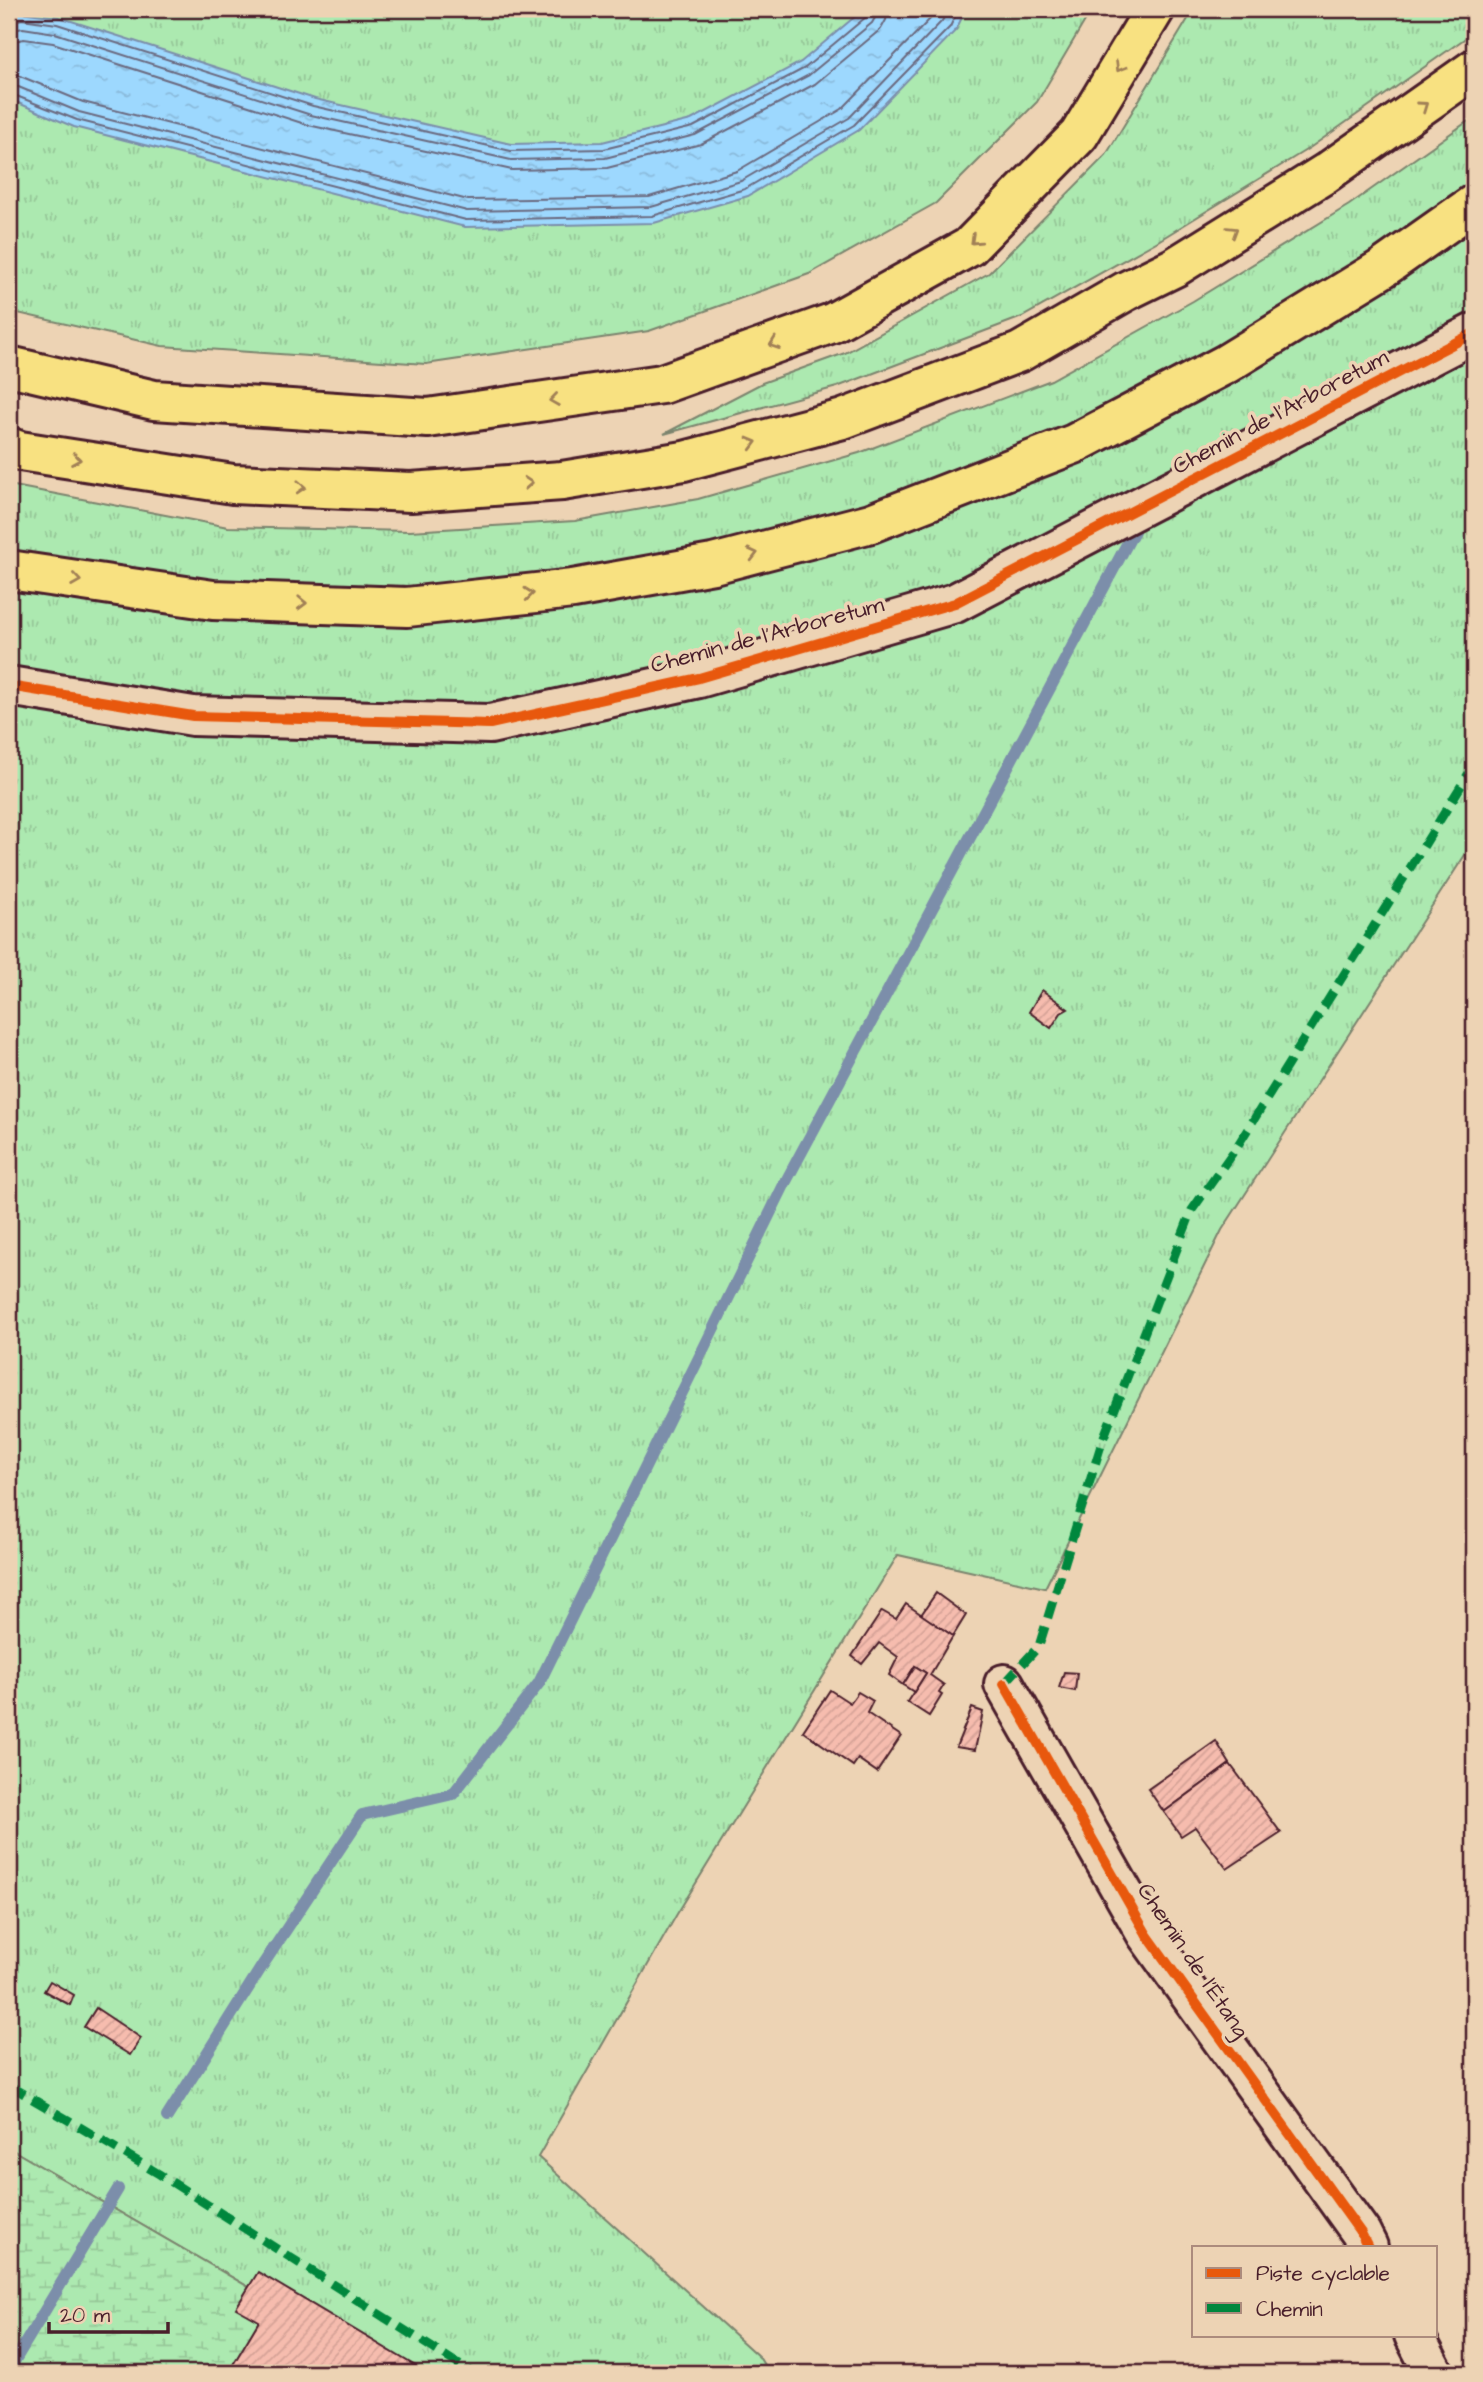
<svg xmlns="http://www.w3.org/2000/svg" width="1483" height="2382" viewBox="0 0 1483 2382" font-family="'Architects Daughter',sans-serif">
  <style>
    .grass { fill: url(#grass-tufts); stroke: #7b846e; stroke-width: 2 }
    .wetland { fill: url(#wetland-marsh); stroke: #7b846e; stroke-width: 2 }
    .water { fill: url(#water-ripples); stroke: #7c8eaa; stroke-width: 2 }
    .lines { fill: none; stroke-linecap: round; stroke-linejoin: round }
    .shore { stroke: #6b697f; stroke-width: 2 }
    .stream { stroke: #7c8eaa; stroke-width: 12 }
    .building { fill: url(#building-hatch); stroke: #4a1f2b; stroke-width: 2 }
    .minor-casing { stroke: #4a1f2b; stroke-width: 44 }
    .motorway-casing { stroke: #4a1f2b; stroke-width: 44 }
    .minor { stroke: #edd3b4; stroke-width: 38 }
    .motorway { stroke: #f8e181; stroke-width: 38 }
    .quiet { stroke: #00873e; stroke-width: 9; stroke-dasharray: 18 9; stroke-linecap: butt }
    .cycleway-casing { stroke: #edd3b4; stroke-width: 15 }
    .cycleway { stroke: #e8590c; stroke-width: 10 }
    .oneway { stroke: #a18056 }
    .labels { text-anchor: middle; stroke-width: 7; stroke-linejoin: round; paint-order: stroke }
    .street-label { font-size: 23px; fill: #4a1f2b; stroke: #edd3b4 }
  </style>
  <defs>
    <pattern id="grass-tufts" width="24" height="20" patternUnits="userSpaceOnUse" patternTransform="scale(1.75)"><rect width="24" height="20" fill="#ace9b0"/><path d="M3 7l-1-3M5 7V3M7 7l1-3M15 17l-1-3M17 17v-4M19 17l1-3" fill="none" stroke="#96c798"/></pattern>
    <pattern id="wetland-marsh" width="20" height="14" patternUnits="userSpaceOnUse" patternTransform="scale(1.75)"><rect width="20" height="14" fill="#ace9b0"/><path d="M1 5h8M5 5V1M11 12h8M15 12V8" fill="none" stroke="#96c798"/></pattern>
    <pattern id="water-ripples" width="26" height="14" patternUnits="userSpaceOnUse" patternTransform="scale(1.75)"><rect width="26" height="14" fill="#9dd8fe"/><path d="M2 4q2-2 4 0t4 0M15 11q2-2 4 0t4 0" fill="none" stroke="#89b9da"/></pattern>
    <pattern id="building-hatch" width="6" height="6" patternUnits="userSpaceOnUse" patternTransform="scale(1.75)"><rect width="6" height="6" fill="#f6bcae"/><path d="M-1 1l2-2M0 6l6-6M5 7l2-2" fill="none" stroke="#d4a196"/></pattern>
  </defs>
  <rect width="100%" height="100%" fill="#edd3b4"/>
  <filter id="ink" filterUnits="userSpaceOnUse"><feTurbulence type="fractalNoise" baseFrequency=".0143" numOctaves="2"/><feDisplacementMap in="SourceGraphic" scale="14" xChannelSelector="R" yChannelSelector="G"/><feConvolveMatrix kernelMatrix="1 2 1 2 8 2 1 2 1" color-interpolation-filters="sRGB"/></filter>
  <g filter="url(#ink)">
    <g class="grass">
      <polygon points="9,9 1092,9 1037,102 936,203 809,274 649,331 426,364 162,346 9,311"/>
      <polygon points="1194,9 1474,9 1474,32 1311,147 1158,241 1022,317 837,387 664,434 762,383 845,353 989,273 1106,155"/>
      <polygon points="1474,117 1474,841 1222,1230 1045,1588 898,1555 677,1914 538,2157 759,2357 769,2373 397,2373 9,2148 9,485 228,527 410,531 575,521 698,499 859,453 1051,380 1193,301 1349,205"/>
    </g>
    <polygon class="wetland" points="9,2148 397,2373 9,2373"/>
    <polygon class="water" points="864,9 966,9 956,30 859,130 748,196 654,223 465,227 74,127 9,99 9,17 20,12 59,17 315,99 511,144 602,142 691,120 801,62"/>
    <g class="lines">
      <g class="shore">
        <polyline points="9,22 22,19 57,24 313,106 511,151 604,149 693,127 805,68 866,17 868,9"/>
        <polyline points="9,31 23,28 55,33 311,115 511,160 605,158 695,135 809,75 872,23 876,16 877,9"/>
        <polyline points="9,42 24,39 53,43 308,125 512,170 607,168 701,144 815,84 881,29 886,20 888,9"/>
        <polyline points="9,74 20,76 83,102 468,200 649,197 737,171 842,109 934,15 937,9"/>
        <polyline points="9,85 16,86 79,112 467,211 651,207 741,181 849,118 942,21 949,9"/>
        <polyline points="9,93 77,120 466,220 652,216 745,189 854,125 950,27 958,9"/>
      </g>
      <g class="stream">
        <polyline points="167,2117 264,1963 362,1815 453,1794 539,1683 784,1185 1134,531"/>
        <polyline points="9,2370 118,2189"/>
      </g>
    </g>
    <g class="building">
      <polygon points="1042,990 1068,1009 1061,1013 1051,1028 1029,1012"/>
      <polygon points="936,1593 966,1615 953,1636 921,1615"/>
      <polygon points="906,1604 953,1636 930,1675 944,1685 939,1693 942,1695 929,1716 907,1702 926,1673 915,1666 903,1685 889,1675 898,1657 879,1643 862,1664 852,1656 882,1611 896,1619"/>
      <polygon points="915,1666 926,1673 914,1692 903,1685"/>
      <polygon points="1064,1672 1077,1673 1075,1691 1059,1688"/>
      <polygon points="830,1690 850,1703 858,1692 873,1701 867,1713 901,1736 877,1772 858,1759 853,1766 803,1731"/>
      <polygon points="972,1708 983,1712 975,1750 956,1747"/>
      <polygon points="1216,1741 1230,1764 1164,1812 1148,1789"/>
      <polygon points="1230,1764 1281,1833 1227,1869 1195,1827 1181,1836 1164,1812"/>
      <polygon points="50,1981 74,1995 70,2005 44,1991"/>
      <polygon points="96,2008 141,2038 130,2055 84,2027"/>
      <polygon points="258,2272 427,2373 228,2373 259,2321 236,2308"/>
    </g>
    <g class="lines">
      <defs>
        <g id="minor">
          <polyline points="9,686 193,716 490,724 699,678 955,603 1474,333"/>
          <polyline points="1004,1684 1147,1935 1361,2233 1368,2247"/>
          <polyline points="1414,2335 1434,2373"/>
        </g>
        <g id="motorway">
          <polyline points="9,366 154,400 428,418 662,384 832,323 969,247 1079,135 1155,9"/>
          <polyline points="9,447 20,451 233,484 411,492 562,481 684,461 843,419 1020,352 1126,291 1175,267 1326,173 1474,69"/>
          <polyline points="9,570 213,600 407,607 573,589 713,564 871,523 1074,444 1226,364 1383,268 1474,204"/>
        </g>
      </defs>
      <use href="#minor" class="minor-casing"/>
      <use href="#motorway" class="motorway-casing"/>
      <use href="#minor" class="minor"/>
      <use href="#motorway" class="motorway"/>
      <g class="quiet">
        <polyline points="1004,1684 1039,1646 1102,1442 1192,1210 1238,1145 1474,765"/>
        <polyline points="9,2085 159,2174 472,2373"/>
      </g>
      <defs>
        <g id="cycleway">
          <polyline points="9,686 193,716 490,724 699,678 955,603 1474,333"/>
          <polyline points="1004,1684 1147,1935 1361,2233 1368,2247"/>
        </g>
      </defs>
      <use href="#cycleway" class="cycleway-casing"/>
      <use href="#cycleway" class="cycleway"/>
    </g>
    <defs><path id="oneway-chevron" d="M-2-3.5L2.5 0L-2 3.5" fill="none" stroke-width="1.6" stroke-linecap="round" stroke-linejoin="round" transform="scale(1.75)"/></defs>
    <g class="oneway">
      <use href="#oneway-chevron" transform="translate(1120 67) rotate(121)"/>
      <use href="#oneway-chevron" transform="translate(1423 106) rotate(-35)"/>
      <use href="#oneway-chevron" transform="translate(1233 231) rotate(-32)"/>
      <use href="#oneway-chevron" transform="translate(975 240) rotate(137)"/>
      <use href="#oneway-chevron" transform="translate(774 344) rotate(160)"/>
      <use href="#oneway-chevron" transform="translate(554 400) rotate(172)"/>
      <use href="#oneway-chevron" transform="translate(752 443) rotate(-15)"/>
      <use href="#oneway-chevron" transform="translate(76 459) rotate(9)"/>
      <use href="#oneway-chevron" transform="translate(528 483) rotate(-4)"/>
      <use href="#oneway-chevron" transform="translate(301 487) rotate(3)"/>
      <use href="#oneway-chevron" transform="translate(753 554) rotate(-14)"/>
      <use href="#oneway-chevron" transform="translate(76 580) rotate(8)"/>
      <use href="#oneway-chevron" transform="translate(529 594) rotate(-6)"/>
      <use href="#oneway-chevron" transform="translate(302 603) rotate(2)"/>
    </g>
  </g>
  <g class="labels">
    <g class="street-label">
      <text transform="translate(1280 411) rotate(-28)" y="8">Chemin de l'Arboretum</text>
      <text transform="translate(767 634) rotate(-15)" y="8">Chemin de l'Arboretum</text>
      <text transform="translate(1194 1960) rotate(56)" y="8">Chemin de l'Étang</text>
    </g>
  </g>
  <rect width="1483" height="2382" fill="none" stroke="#edd3b4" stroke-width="35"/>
  <rect x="18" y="18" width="1448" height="2347" fill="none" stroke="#4a1f2b" stroke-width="2.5" filter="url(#ink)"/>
  <rect x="1192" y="2246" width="245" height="91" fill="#edd3b4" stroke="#ac8b7d" stroke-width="2"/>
  <rect x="1206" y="2268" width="35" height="10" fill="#e8590c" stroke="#ac8b7d" stroke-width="2"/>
  <text x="1256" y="2280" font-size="21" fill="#4a1f2b">Piste cyclable</text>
  <rect x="1206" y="2303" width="35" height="10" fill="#00873e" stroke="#ac8b7d" stroke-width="2"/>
  <text x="1256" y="2316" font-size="21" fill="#4a1f2b">Chemin</text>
  <path d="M49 2322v10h119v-10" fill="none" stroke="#4a1f2b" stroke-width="3.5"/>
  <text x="60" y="2322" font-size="21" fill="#4a1f2b" stroke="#edd3b4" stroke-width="5" paint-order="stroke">20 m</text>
</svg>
